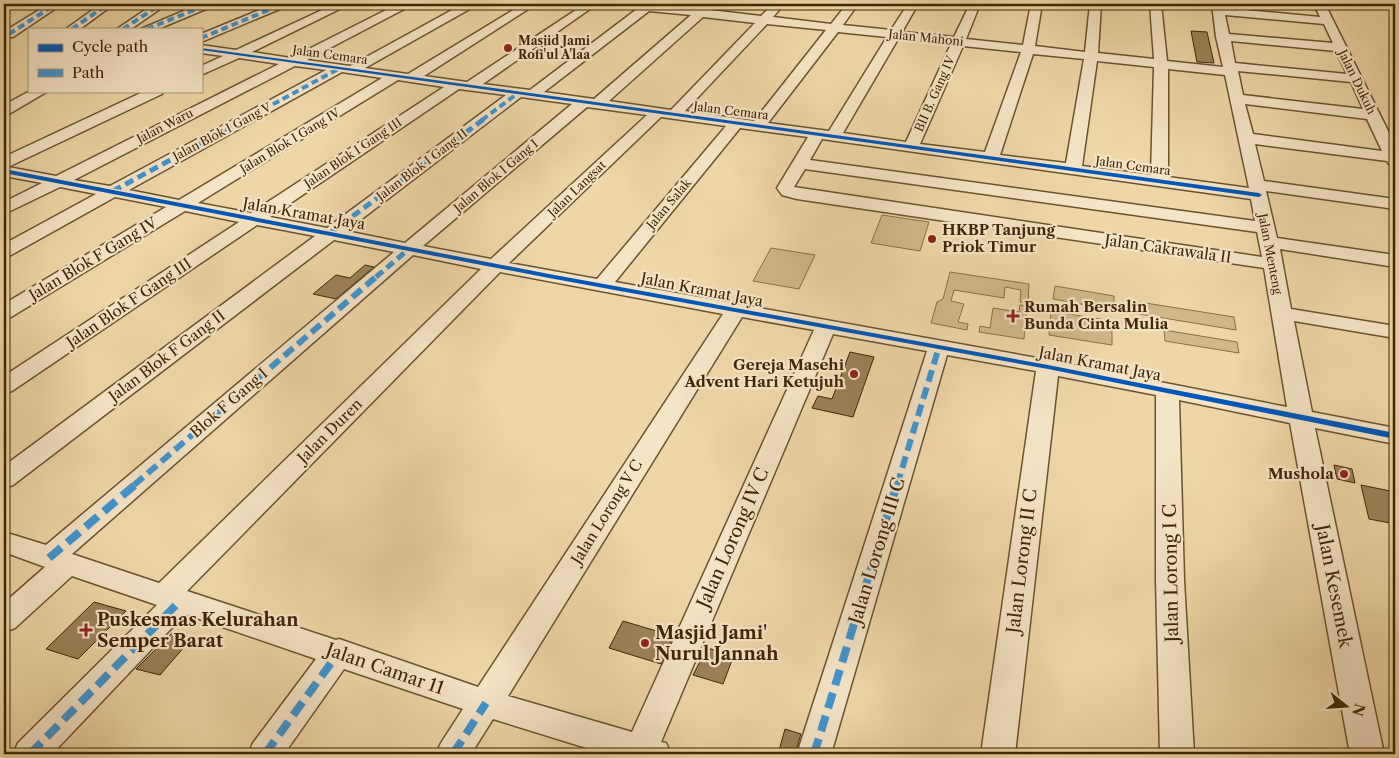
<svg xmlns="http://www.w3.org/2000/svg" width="1399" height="758" viewBox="0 0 1399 758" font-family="'Libre Caslon Text',serif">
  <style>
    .green { fill: #d1b88c; stroke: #886f48 }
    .building { fill: #9b825a; stroke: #3f2605 }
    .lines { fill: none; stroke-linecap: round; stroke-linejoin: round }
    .minor-casing { stroke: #6b522e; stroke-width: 3 }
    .minor { fill: #f5e4c6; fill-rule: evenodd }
    .quiet-far3 { stroke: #3f95d1; stroke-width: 4; stroke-dasharray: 7 4; stroke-linecap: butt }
    .quiet-far2 { stroke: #3f95d1; stroke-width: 5; stroke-dasharray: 9 5; stroke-linecap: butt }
    .quiet-far1 { stroke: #3f95d1; stroke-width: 6; stroke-dasharray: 12 6; stroke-linecap: butt }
    .quiet { stroke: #3f95d1; stroke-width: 8; stroke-dasharray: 16 8; stroke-linecap: butt }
    .cycleway-casing { stroke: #f5e4c6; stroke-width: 3 }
    .cycleway { fill: #0057b8; fill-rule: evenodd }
    .poi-dot { fill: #8f2418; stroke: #f5e4c6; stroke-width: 2 }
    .labels { text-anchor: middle; stroke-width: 4.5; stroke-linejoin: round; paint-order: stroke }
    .far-street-label { font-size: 12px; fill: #3f2605; stroke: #f5e4c6 }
    .far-poi-label { font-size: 12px; font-weight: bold; fill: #3f2605; stroke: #f5e4c6; text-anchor: start }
    .street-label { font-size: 15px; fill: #3f2605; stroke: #f5e4c6 }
    .poi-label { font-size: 15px; font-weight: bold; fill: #3f2605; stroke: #f5e4c6; text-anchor: start }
    .near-street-label { font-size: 18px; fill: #3f2605; stroke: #f5e4c6 }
    .near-poi-label { font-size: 18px; font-weight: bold; fill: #3f2605; stroke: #f5e4c6; text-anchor: start }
  </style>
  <rect width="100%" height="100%" fill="#efd6a8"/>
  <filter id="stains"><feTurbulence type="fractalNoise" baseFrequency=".004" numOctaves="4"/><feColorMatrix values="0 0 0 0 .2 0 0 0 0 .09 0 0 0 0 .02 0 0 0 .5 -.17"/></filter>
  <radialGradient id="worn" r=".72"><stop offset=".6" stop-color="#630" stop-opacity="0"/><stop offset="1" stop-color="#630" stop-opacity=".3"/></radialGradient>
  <g class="green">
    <polygon points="882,215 929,222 920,251 871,243"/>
    <polygon points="771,248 815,255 799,289 753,281"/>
    <polygon points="950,272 1029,284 1028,303 1020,302 1021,290 1005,287 1004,298 954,290 951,301 964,304 958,322 968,324 967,330 931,323 937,302 943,299"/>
    <polygon points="1055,286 1114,296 1114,310 1053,299"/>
    <polygon points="1139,302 1234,317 1236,330 1139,314"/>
    <polygon points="1020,305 1027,306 1024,339 979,332 980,326 990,328 993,308 1019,312"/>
    <polygon points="1051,311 1112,321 1112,345 1049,335"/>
    <polygon points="1164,330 1237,342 1239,353 1165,341"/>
  </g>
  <g class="building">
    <polygon points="1191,31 1207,32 1214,63 1197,62"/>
    <polygon points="365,265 374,267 336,299 313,294 336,275 350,278"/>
    <polygon points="850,352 874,357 853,417 812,408 818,396 832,399"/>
    <polygon points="1334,465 1352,469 1355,483 1337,479"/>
    <polygon points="1361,485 1395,492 1395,524 1369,519"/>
    <polygon points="94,602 126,611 78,659 46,649"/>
    <polygon points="623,621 673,636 661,664 609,648"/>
    <polygon points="173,632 192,638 160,675 136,669"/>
    <polygon points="707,648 734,655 723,684 693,675"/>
    <polygon points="785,729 801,734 795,754 778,754"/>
  </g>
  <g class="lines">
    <defs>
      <g id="minor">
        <polygon points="49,4 62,4 13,37 5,37 5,31"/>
        <polygon points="101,4 114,4 80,29 66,29"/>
        <polygon points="154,4 167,4 131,29 117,29"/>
        <polygon points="200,4 215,4 213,6 158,29 141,29"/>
        <polygon points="274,4 289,4 287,6 201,42 201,34"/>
        <path d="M335,4H350L252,52L291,58L398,4H411L410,6L307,60L350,66L463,4H476L475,6L365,68L408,74L523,4H536L424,76L467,82L585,4H597L483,84L530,90L637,9L620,7L615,4H656L698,9L704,4H712L714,6L710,10L761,16L773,4H784L773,17L831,24L847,4H858L843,25L891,30L908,4H918L902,32L954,37L970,4H980L966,39L1023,45L1031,4H1042L1035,46L1085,52L1090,4H1101L1098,53L1154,59L1150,4H1161L1167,61L1223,67L1216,37L1212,4H1222L1223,8L1320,17L1314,4H1325L1395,145V166L1389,164L1387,161L1255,144L1264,181L1395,199V209L1266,191L1277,238L1395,255V267L1280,249L1291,309L1395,326V338L1294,321L1312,412L1395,428V444L1315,428L1384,754H1350L1290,423L1179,400L1184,580L1194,754H1160L1156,580V395L1058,376L1015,754H981L1036,371L947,355L831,754H797L927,351L833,334L661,742L666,743L671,754H606L493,719L471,754H436L441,743L463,709L344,669L284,754H248L253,743L316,659L185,614L52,754H13L18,743L157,605L72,576L15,628L4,632V603L45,567L4,552V532L46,545L394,252L334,240L13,485L4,488V466L315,236L257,225L12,391L4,393V376L239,222L185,211L11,317L4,319V304L166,207L115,197L11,255L4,257V244L96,194L60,187L4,214V202L42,183L4,176V157L145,91H164L162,94L8,167L56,176L279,64L239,58L201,75V66L223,56L201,53V45L236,50ZM649,11L691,15L594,99L544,92ZM1225,15L1324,24L1333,43L1229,34ZM703,17L755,23L671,110L609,101ZM767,24L826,30L754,121L685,111ZM838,32L887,37L829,131L768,123ZM898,39L951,44L906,142L843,133ZM1231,41L1336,51L1347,74L1235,63ZM963,46L1021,52L985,152L920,144ZM1033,54L1084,59L1066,163L1000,155ZM1097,61L1154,67L1151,175L1082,166ZM295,66L326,70L110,186L74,180ZM1168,69L1225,75L1249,188L1168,177ZM1238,71L1351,82L1363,109L1243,95ZM342,72L382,78L179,200L129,190ZM398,80L444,87L251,213L198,203ZM459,89L506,95L327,228L270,217ZM521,97L572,104L405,243L346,231ZM1245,104L1367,119L1382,151L1253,134ZM587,107L647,115L491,259L423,246ZM661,117L726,126L597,279L509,263ZM740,128L808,137L777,188L782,195L797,199L1264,268L1287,407L1048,360L615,282ZM822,139L1251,199L1255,221L810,160ZM805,169L1257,232L1262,257L794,187ZM413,255L481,269L159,583L72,554ZM500,272L723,314L478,687L339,639L336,640L187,591ZM742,317L814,330L632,732L508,696Z"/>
        <polygon points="30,91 48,91 9,114 4,115 4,105"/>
      </g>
    </defs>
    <use href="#minor" class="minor-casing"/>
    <use href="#minor" class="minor"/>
    <g class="quiet-far3">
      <polyline points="72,29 108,4"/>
      <polyline points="123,29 161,4"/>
      <polyline points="147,29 209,4"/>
      <polyline points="9,34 56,4"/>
      <polyline points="201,38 283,4"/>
      <polyline points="244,120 338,69"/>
      <polyline points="482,120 518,93"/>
    </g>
    <g class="quiet-far2">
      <polyline points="113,191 246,119"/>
      <polyline points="330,233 484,119"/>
      <polyline points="376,277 410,248"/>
    </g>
    <g class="quiet-far1">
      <polyline points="134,485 377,276"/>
      <polyline points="897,485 939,347"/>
    </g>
    <g class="quiet">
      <polyline points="49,558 136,484"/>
      <polyline points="30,754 180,601"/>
      <polyline points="265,754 339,652"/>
      <polyline points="453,754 486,703"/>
      <polyline points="638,754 640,750"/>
      <polyline points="814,754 897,484"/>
    </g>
    <defs>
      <g id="cycleway">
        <polygon points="201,48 1259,193 1262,195 1259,197 201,50"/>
        <polygon points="4,169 549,274 1048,365 1395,433 1395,439 1048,369 549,278 4,173"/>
      </g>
    </defs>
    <use href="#cycleway" class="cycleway-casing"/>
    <use href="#cycleway" class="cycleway"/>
  </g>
  <g class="poi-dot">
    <circle cx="508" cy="48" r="5"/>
    <circle cx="932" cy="239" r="5"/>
    <path d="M1010.5 308.5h5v5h5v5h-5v5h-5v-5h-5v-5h5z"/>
    <circle cx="854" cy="374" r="5"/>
    <circle cx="1344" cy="474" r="5"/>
    <path d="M83.5 622.5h5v5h5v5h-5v5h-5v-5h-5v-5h5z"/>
    <circle cx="645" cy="643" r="5"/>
  </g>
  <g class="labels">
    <g class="far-street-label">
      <text transform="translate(926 38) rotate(6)" y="4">Jalan Mahoni</text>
      <text transform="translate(330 55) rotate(8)" y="4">Jalan Cemara</text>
      <text transform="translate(1357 82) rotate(64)" y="4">Jalan Dukuh</text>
      <text transform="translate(935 94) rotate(-66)" y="4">BII B. Gang IV</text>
      <text transform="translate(731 111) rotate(7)" y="4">Jalan Cemara</text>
      <text transform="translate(165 126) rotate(-27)" y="4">Jalan Waru</text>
      <text transform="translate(222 132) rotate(-28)" y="4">Jalan Blok I Gang V</text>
      <text transform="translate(290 141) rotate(-31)" y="4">Jalan Blok I Gang IV</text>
      <text transform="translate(353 153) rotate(-34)" y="4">Jalan Blok I Gang III</text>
      <text transform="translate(422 165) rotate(-37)" y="4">Jalan Blok I Gang II</text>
      <text transform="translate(1133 166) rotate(8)" y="4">Jalan Cemara</text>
      <text transform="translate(496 176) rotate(-40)" y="4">Jalan Blok I Gang I</text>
      <text transform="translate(577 189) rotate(-44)" y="4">Jalan Langsat</text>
      <text transform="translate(669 204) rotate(-50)" y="4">Jalan Salak</text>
      <text transform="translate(1270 254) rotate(79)" y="4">Jalan Menteng</text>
    </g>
    <g class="far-poi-label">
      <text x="518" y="45">Masjid Jami<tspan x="518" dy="14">Rofi'ul A'laa</tspan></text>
    </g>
    <g class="street-label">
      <text transform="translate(304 214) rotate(10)" y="5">Jalan Kramat Jaya</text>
      <text transform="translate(1168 249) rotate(8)" y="5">Jalan Cakrawala II</text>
      <text transform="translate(93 259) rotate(-31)" y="5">Jalan Blok F Gang IV</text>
      <text transform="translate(702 290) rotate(11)" y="5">Jalan Kramat Jaya</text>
      <text transform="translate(129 303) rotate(-34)" y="5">Jalan Blok F Gang III</text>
      <text transform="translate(167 356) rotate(-37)" y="5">Jalan Blok F Gang II</text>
      <text transform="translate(1100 364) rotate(11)" y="5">Jalan Kramat Jaya</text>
      <text transform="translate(229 403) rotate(-41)" y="5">Blok F Gang I</text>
      <text transform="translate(330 431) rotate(-45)" y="5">Jalan Duren</text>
      <text transform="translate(607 512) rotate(-58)" y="5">Jalan Lorong V C</text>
    </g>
    <g class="poi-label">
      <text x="942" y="235">HKBP Tanjung<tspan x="942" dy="17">Priok Timur</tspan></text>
      <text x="1024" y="312">Rumah Bersalin<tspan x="1024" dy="17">Bunda Cinta Mulia</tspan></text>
      <text x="844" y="370" text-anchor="end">Gereja Masehi<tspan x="844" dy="17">Advent Hari Ketujuh</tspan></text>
      <text x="1334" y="479" text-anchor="end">Mushola</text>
    </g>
    <g class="near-street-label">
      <text transform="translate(733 538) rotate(-66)" y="6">Jalan Lorong IV C</text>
      <text transform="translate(877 551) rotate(-73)" y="6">Jalan Lorong III C</text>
      <text transform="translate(1022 561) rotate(-83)" y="6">Jalan Lorong II C</text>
      <text transform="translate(1171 573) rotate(-91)" y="6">Jalan Lorong I C</text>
      <text transform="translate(1334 586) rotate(79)" y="6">Jalan Kesemek</text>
      <text transform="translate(385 669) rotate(19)" y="6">Jalan Camar 11</text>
    </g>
    <g class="near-poi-label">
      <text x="97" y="626">Puskesmas Kelurahan<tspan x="97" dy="21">Semper Barat</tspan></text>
      <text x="655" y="639">Masjid Jami'<tspan x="655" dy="21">Nurul Jannah</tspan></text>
    </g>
  </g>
  <rect width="1399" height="758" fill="none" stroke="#efd6a8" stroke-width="20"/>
  <rect x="5" y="5" width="1389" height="748" fill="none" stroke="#3f2605" stroke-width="2.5"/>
  <rect x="10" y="10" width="1379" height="738" fill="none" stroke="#3f2605"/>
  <rect x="28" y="28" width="175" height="65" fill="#f5e4c6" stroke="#ac9879"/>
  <rect x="38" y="44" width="25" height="8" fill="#0057b8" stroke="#ac9879"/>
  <text x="72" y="52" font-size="15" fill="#3f2605">Cycle path</text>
  <rect x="38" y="69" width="25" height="8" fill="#3f95d1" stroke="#ac9879"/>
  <text x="72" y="78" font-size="15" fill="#3f2605">Path</text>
  <g transform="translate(1346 706) rotate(107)" stroke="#f5e4c6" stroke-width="4" paint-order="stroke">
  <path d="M0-4L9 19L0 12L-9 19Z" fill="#3f2605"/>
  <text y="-8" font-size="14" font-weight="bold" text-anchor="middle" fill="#3f2605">N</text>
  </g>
  <rect width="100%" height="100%" filter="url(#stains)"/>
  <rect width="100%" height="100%" fill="url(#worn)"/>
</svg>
